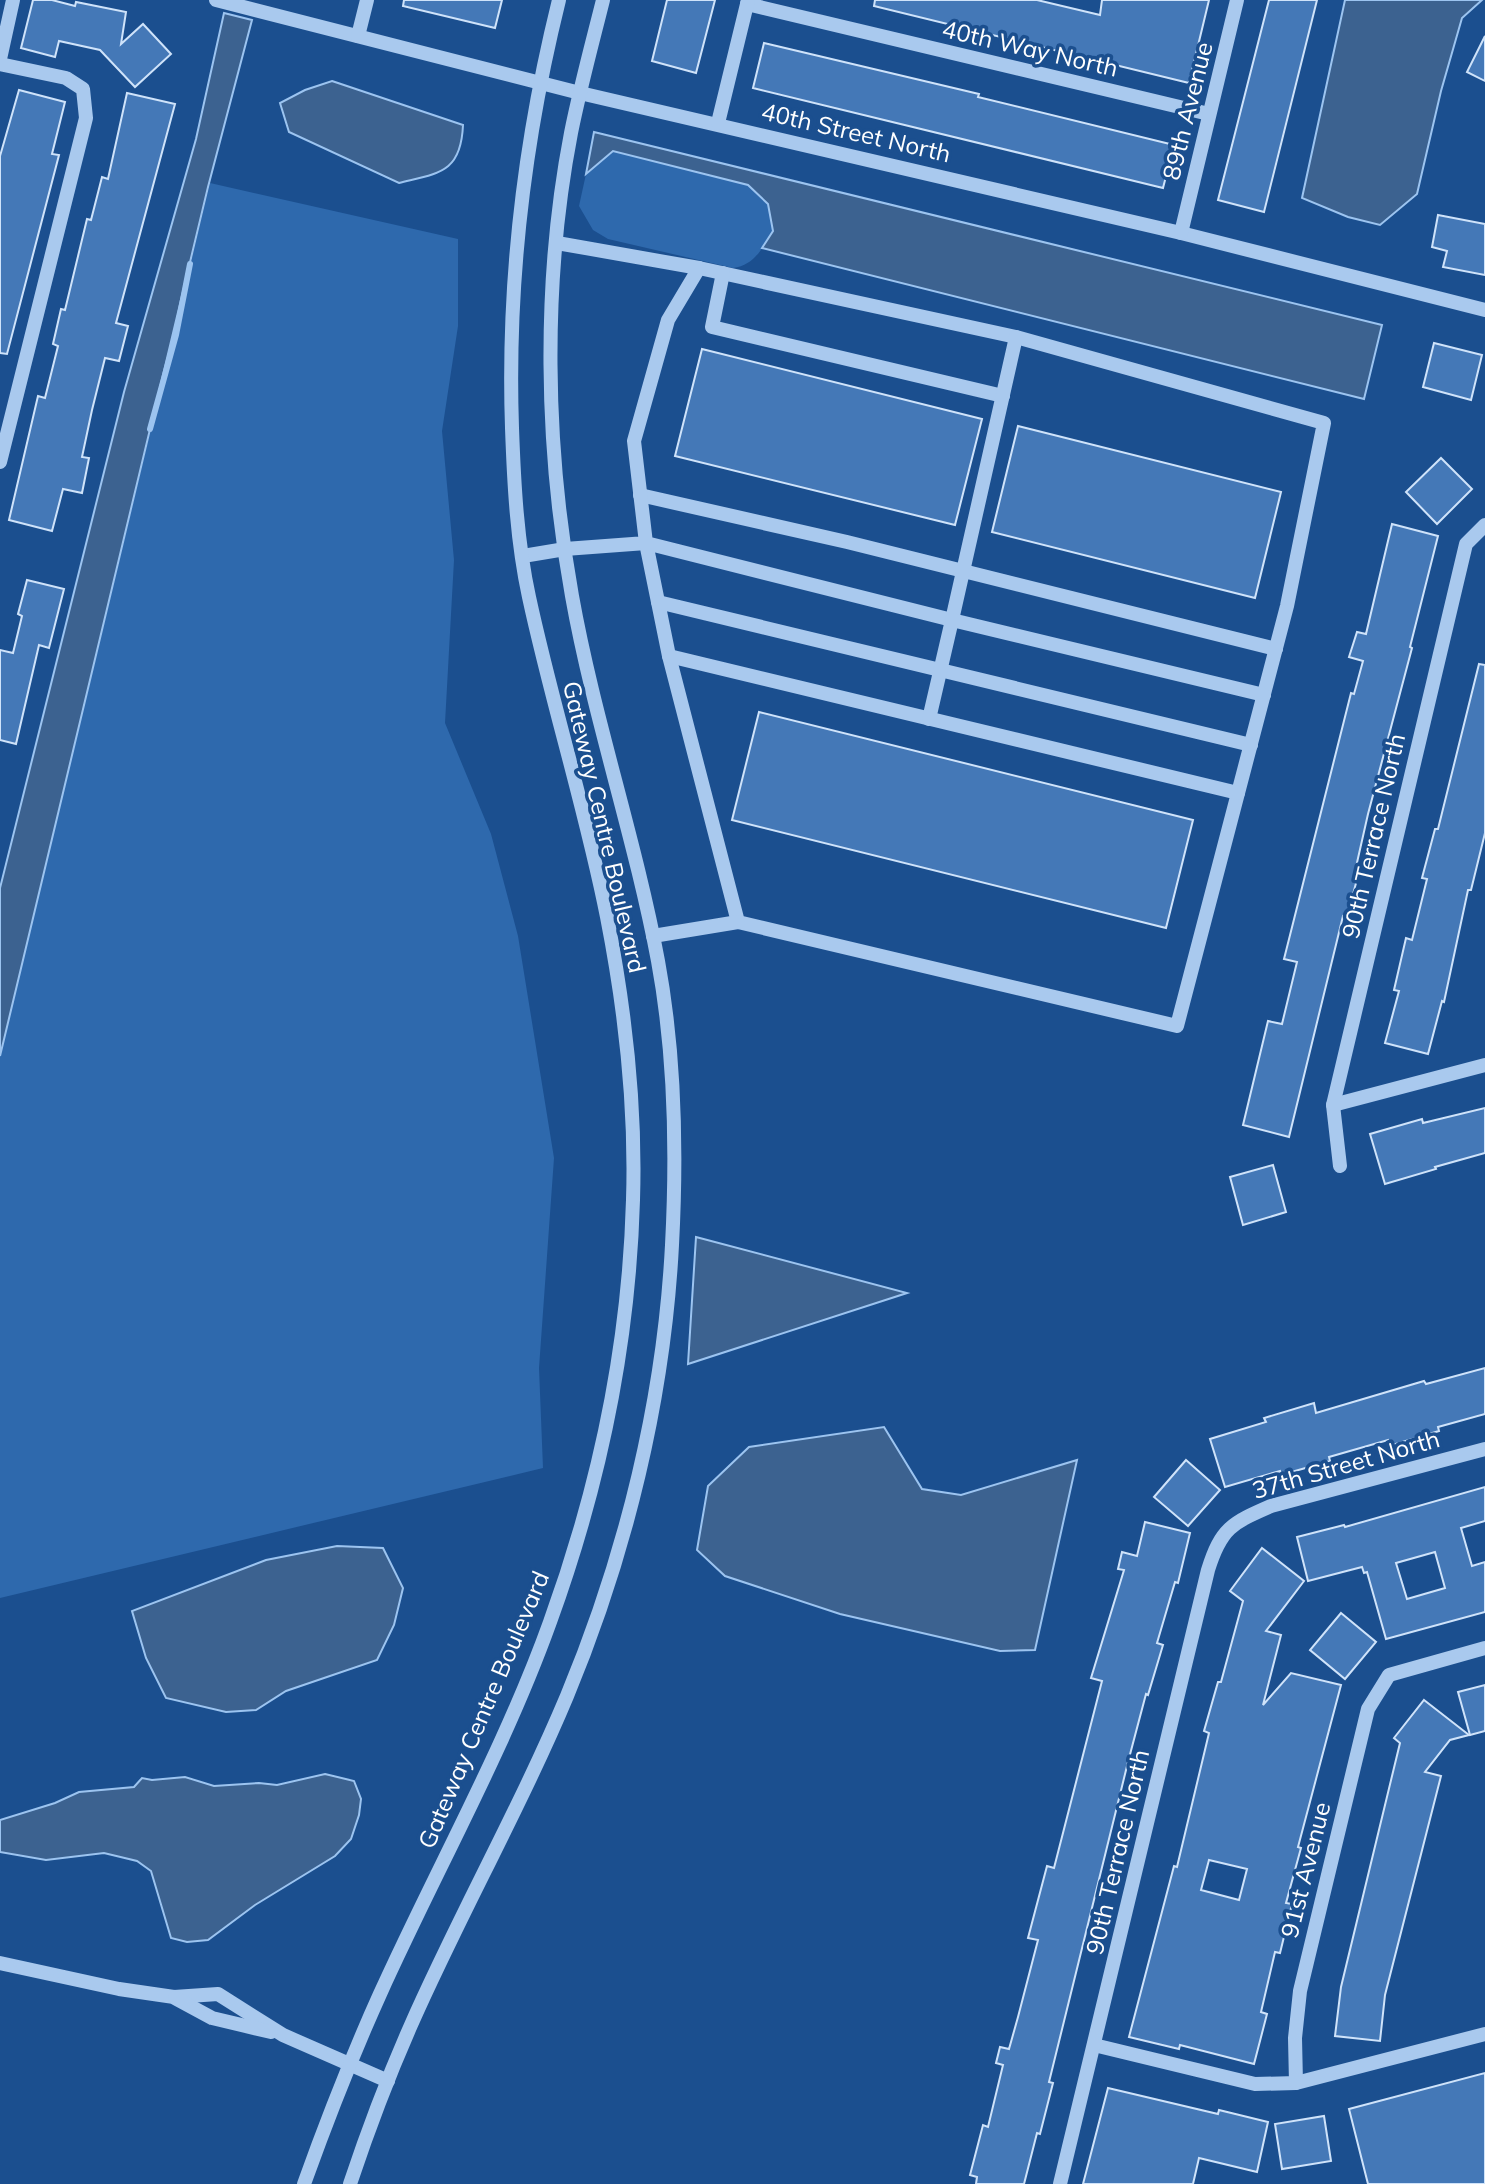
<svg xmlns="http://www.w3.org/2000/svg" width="1485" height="2184" viewBox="0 0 1485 2184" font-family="Mulish,sans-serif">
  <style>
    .green { fill: #2e69ad }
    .water { fill: #3c6290; stroke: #9cc4f0; stroke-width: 2 }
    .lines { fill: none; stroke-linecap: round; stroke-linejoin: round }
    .stream { stroke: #9cc4f0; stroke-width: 6 }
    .building { fill: #4478b7; stroke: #cfe3fa; stroke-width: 2; fill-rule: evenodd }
    .minor { stroke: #a9c9ee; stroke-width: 14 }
    .labels { text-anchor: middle; stroke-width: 7; stroke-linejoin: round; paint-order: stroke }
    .street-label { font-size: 24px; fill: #fff; stroke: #1b4f8f }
  </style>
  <rect width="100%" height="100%" fill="#1b4f8f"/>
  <g class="green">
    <path d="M613,151L748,185L768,204L773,231C762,248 755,265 733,268L608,239L593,230L579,206L586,174Z"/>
    <polygon points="210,183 458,239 458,326 442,431 454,560 445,723 491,834 518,936 554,1158 539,1368 543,1468 0,1598 0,1056"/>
  </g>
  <g class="water">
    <polygon points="1345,0 1482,0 1462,18 1441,91 1417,194 1380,225 1348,217 1302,198"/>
    <polygon points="224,13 252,20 208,187 0,1056 0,888 124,392 196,139"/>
    <path d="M332,81L463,125C461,173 439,173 399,183L289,132L280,103L305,90Z"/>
    <polygon points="594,132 1382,325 1364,399 762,248 773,231 768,204 748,185 613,151 586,174"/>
    <polygon points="696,1237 907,1293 688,1364"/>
    <polygon points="884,1427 922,1489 961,1495 1077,1460 1035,1650 1000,1651 840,1614 725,1576 697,1550 708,1486 749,1447"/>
    <polygon points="337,1546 383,1548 403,1588 394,1625 377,1660 286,1691 256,1710 226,1712 166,1698 146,1658 132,1611 266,1560"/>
    <polygon points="325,1774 354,1781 361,1799 359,1815 351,1839 335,1856 255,1905 208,1940 187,1942 171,1938 151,1871 137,1861 104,1853 46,1860 0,1852 0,1820 55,1803 79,1792 134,1787 142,1778 152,1780 185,1777 214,1786 259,1783 277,1785"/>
  </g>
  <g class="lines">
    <polyline class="stream" points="150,429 176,335 190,264"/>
  </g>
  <g class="building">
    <polygon points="33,0 52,0 75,6 76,2 126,12 121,44 143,24 171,54 135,87 100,50 59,41 55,57 21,48"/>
    <polygon points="404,0 502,0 495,28 403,6"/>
    <polygon points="667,0 715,0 696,73 652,61"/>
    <polygon points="875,0 1037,0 1100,15 1102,0 1209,0 1189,83 874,6"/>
    <polygon points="1269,0 1317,0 1264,212 1218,200"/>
    <polygon points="1485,36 1485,81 1467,72"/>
    <polygon points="764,43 979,94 978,97 1174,145 1163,188 753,88"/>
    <polygon points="19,90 65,102 52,154 59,155 7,354 0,353 0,156"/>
    <polygon points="127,93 175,104 116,323 128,326 119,361 105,358 92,410 82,457 89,458 82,493 63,489 52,531 9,520 38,396 45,398 58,346 53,344 61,309 65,310 87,219 91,220 102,177 108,179"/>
    <polygon points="1438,215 1485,224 1485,275 1443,267 1447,251 1432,247"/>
    <polygon points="1434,343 1482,355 1471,400 1423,387"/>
    <polygon points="702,349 982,419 955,525 675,456"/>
    <polygon points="1018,426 1281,492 1255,598 992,532"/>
    <polygon points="1441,458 1472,489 1437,524 1406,492"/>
    <polygon points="1392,524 1438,536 1410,647 1412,648 1368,814 1356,867 1360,868 1347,917 1343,916 1289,1137 1243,1125 1268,1021 1282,1024 1297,962 1284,959 1351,693 1354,694 1363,661 1349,657 1357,632 1366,634"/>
    <polygon points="27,580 64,589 49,648 39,645 16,744 0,740 0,650 13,653 22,616 18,614"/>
    <polygon points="1479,664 1485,665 1485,833 1471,890 1468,890 1444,1002 1442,1001 1428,1054 1385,1043 1399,991 1394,990 1406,938 1412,940 1427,879 1422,878 1435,829 1438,829"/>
    <polygon points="759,712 1193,820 1166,928 732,820"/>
    <polygon points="1485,1108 1485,1153 1435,1167 1436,1169 1385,1184 1370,1134 1422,1119 1423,1123"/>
    <polygon points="1273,1165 1286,1212 1243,1225 1230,1177"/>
    <polygon points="1485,1368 1485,1414 1438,1427 1439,1431 1389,1446 1388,1440 1329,1457 1330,1461 1281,1475 1280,1471 1225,1487 1210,1439 1266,1422 1264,1418 1314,1403 1316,1413 1424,1381 1426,1384"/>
    <polygon points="1186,1460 1220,1490 1188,1526 1154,1497"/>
    <path d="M1485,1487V1521L1461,1528L1472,1566L1485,1562V1612L1386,1639L1367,1572L1364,1573L1362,1567L1308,1581L1297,1537L1344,1525L1345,1527ZM1435,1552L1445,1588L1407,1599L1396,1563Z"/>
    <polygon points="1145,1522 1190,1533 1178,1583 1175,1582 1157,1643 1163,1645 1148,1695 1146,1694 1128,1762 1049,2082 1053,2083 1040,2134 1037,2133 1024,2184 976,2184 977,2177 970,2175 983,2125 988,2127 1003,2065 996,2063 1000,2047 1009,2049 1018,2017 1038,1940 1028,1938 1047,1866 1054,1868 1102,1681 1091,1678 1124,1570 1118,1569 1122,1552 1137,1556"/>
    <path d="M1262,1548L1304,1581L1266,1631L1281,1635L1263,1705L1291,1673L1341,1685L1298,1847L1301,1848L1286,1903L1292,1904L1280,1953L1275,1952L1261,2012L1267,2014L1254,2064L1180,2045L1179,2049L1129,2037L1174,1866L1177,1867L1209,1733L1204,1731L1218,1682H1221L1243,1601L1230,1591ZM1209,1860L1247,1869L1239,1900L1201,1890Z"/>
    <polygon points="1341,1613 1376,1642 1345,1679 1310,1650"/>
    <polygon points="1485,1685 1485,1731 1470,1735 1458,1692"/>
    <polygon points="1424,1700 1469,1735 1450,1740 1425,1772 1441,1776 1385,1995 1380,2041 1335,2036 1341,1987 1400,1743 1394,1738"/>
    <polygon points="1485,2073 1485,2184 1368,2184 1349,2109"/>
    <polygon points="1108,2088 1218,2114 1219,2110 1268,2122 1257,2172 1199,2158 1193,2184 1083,2184"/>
    <polygon points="1324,2116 1331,2161 1282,2169 1275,2124"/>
  </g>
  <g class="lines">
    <g class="minor">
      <polyline points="216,0 580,93 1181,233 1485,310"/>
      <polyline points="747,4 1209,114"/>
      <polyline points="358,36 367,0"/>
      <polyline points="0,59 13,0"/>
      <polyline points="0,64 66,78 83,89 86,118 0,462"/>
      <polyline points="718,123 748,0"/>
      <polyline points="1181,233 1237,0"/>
      <polyline points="699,268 1016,337"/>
      <polyline points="723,273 712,327 1003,396"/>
      <polyline points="640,495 847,542 1276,649"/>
      <polyline points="523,556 565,549 646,543 952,620 1016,337 1324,423 1287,606 1177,1026 738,922 669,656 646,543 634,441 668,320 699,268 557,243"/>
      <polyline points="658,602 1251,745"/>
      <polyline points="669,656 1238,793"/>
      <polyline points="929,719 952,620 1264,695"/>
      <polyline points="653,936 738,922"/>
      <polyline points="1333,1105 1485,1065"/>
      <polyline points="1340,1166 1333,1105 1466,544 1485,525"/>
      <polyline points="0,1963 119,1989 174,1997 218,1994 283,2035 388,2081"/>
      <polyline points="175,1998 212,2018 271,2032"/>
      <polyline points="1094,2045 1255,2084 1296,2083 1485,2034"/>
      <polyline points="1296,2083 1295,2038 1300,1991 1368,1709 1389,1675 1485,1648"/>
      <path d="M304,2184C327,2120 352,2056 380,1994C436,1870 504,1750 550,1622C599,1487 629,1344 633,1200C636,1107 625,1009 607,917C586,810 552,704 529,597C517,542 514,484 512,428C507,282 524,141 559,0"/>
      <path d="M350,2184C368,2130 388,2077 411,2025C460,1914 520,1808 567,1696C626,1554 664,1399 672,1245C677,1151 675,1053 658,961C635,838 594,719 572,596C545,446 542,283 571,133C580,88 592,44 603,0"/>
      <path d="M1060,2184L1208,1570C1221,1528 1232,1523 1271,1506L1485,1449"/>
    </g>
  </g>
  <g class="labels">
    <g class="street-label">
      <text transform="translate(1030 49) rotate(13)" y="8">40th Way North</text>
      <text transform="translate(1188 111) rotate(-76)" y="8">89th Avenue</text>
      <text transform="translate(856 133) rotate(13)" y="8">40th Street North</text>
      <text transform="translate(604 827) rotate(77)" y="8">Gateway Centre Boulevard</text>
      <text transform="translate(1374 836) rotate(-77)" y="8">90th Terrace North</text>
      <text transform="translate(1346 1465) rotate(-16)" y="8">37th Street North</text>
      <text transform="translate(484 1710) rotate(-67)" y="8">Gateway Centre Boulevard</text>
      <text transform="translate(1118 1852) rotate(-77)" y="8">90th Terrace North</text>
      <text transform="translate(1306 1870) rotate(-76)" y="8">91st Avenue</text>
    </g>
  </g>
</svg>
